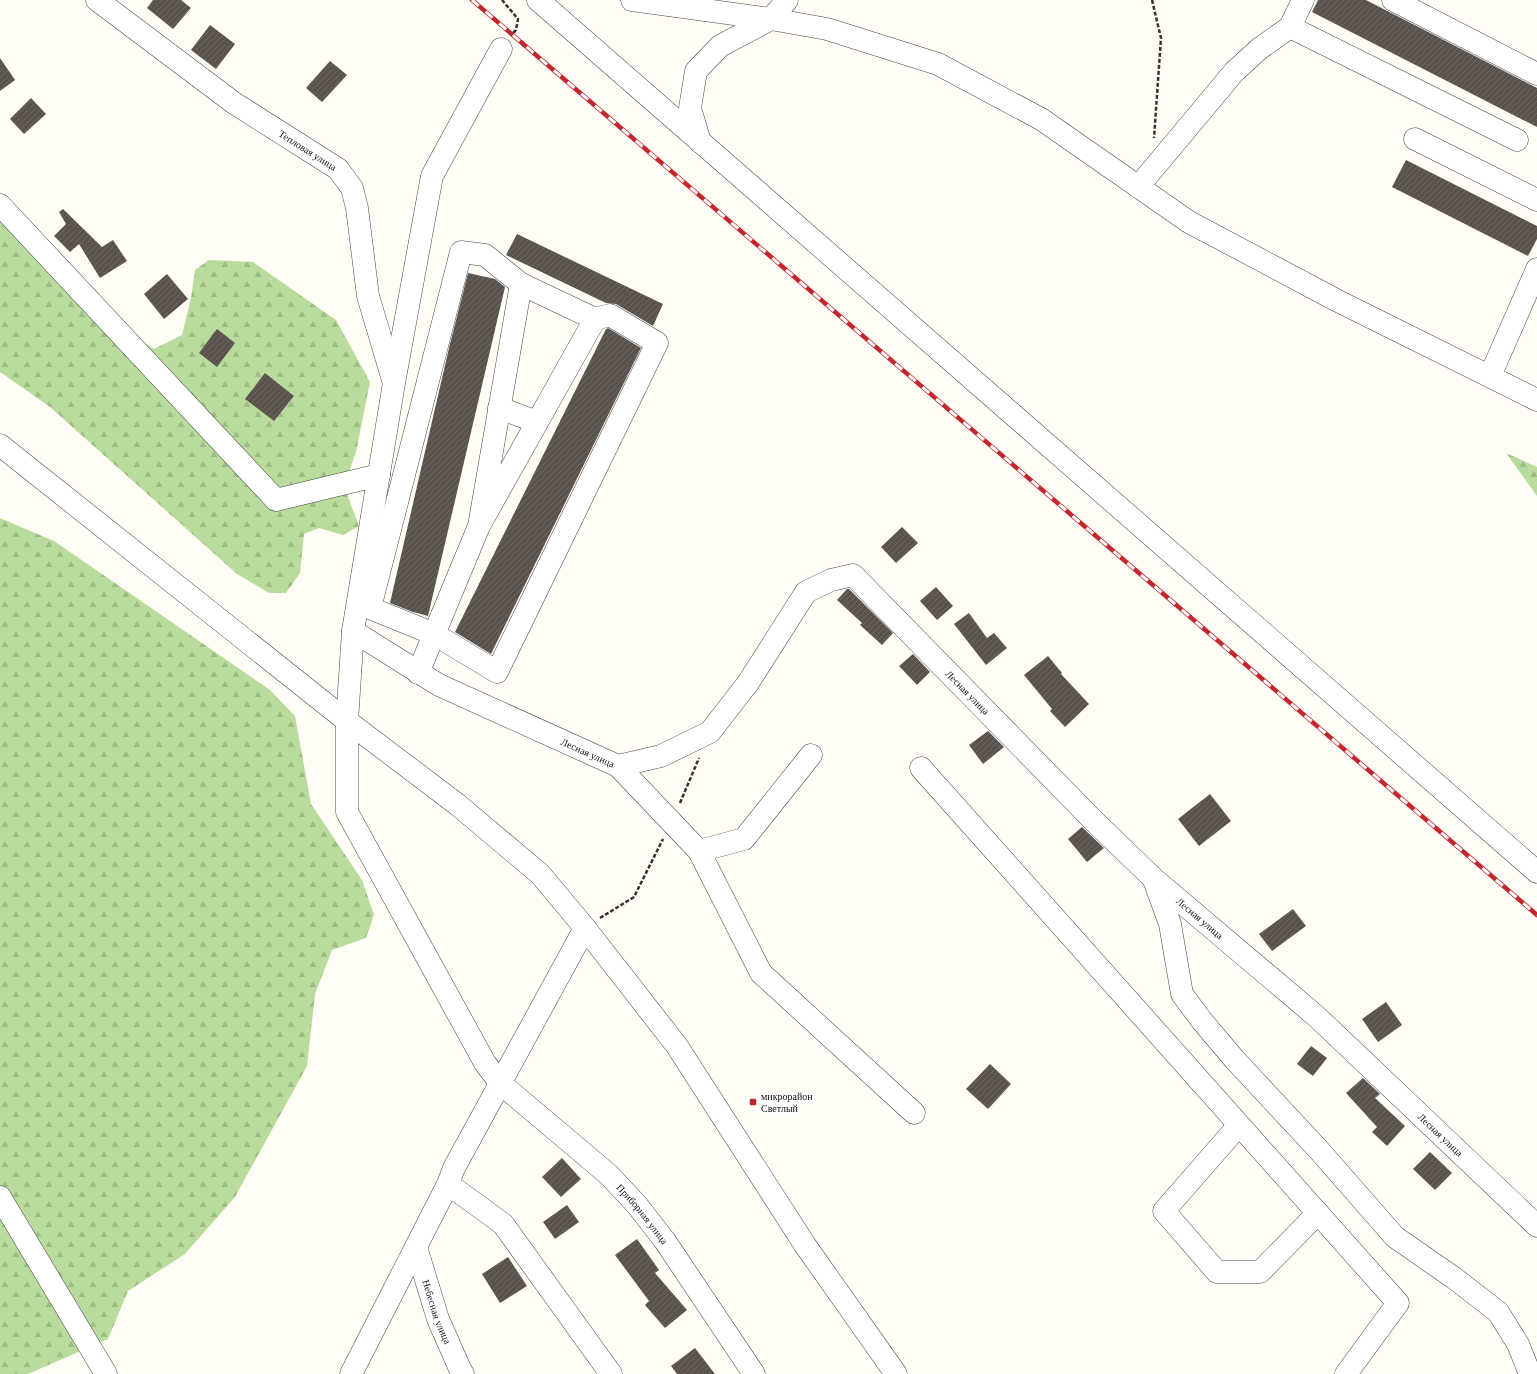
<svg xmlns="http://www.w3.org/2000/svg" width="1537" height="1374" viewBox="0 0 1537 1374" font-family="Georgia,serif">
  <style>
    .forest { fill: url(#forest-firs) }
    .building { fill: url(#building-hatch) }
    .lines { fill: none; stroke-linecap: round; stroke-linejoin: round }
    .minor-casing { stroke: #444; stroke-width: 23 }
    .path { stroke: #333; stroke-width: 2.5; stroke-dasharray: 4 2; stroke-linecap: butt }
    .minor { stroke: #fff; stroke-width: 22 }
    .rail-casing { stroke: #c4262e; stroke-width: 4.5 }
    .rail { stroke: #fff; stroke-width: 3; stroke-dasharray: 9; stroke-linecap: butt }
    .poi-dot { fill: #c4262e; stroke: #fff; stroke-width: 1.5 }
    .labels { text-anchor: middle; stroke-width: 4; stroke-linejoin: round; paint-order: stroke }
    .street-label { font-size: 10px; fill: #111; stroke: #fff }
    .poi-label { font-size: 10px; fill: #111; stroke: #fff; text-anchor: start }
  </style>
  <defs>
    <pattern id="forest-firs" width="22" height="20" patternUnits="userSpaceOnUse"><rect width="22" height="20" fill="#b9dc9c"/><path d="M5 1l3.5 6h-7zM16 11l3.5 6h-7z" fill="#9ebc85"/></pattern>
    <pattern id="building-hatch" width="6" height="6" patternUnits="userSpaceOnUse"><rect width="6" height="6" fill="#5a524d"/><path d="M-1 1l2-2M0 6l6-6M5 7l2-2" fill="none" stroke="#6d6662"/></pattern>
  </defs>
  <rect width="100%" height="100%" fill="#fffdf5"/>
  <g class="forest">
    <polygon points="0,213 93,309 154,349 182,335 191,298 195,270 209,260 253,262 336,320 370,382 356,452 344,486 359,526 343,535 319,528 304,534 300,573 286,593 269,593 237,574 50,407 0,372"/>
    <polygon points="1506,453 1537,467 1537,496"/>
    <polygon points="0,518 54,541 270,690 295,716 311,804 362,880 374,915 366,938 332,950 315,994 307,1066 235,1197 185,1254 128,1291 108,1339 28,1374 0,1374"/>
  </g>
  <g class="building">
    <polygon points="153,0 181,0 191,8 173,29 147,8"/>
    <polygon points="1318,0 1366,0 1537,88 1537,127 1312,12"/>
    <polygon points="210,25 235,44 216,69 191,50"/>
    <polygon points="0,58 15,80 0,91"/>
    <polygon points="330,61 347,75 322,102 306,88"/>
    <polygon points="31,98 46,114 24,134 10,119"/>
    <polygon points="1406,160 1537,226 1537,239 1528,256 1392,187"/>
    <polygon points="63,209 102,247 113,240 127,261 100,278 79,244 70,252 54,236 66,224 59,212"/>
    <polygon points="517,234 663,304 653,326 616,304 606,303 506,255"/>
    <polygon points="468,273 495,279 505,287 428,616 413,612 390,603 449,348"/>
    <polygon points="167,274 188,299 164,319 144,294"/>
    <polygon points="608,328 641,348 491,654 455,632 606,329"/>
    <polygon points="217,329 235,343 217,367 199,353"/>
    <polygon points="265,373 294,396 274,421 245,399"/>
    <polygon points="902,527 918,543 896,563 881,547"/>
    <polygon points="936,587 953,606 937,620 920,601"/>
    <polygon points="847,589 849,589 893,633 882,645 860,625 862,623 837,600"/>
    <polygon points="969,613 987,638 994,633 1007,648 986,665 954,624"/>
    <polygon points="913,654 930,672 917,685 899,666"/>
    <polygon points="1048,656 1062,673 1061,674 1089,704 1065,727 1050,711 1052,709 1024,675"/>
    <polygon points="988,731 1004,747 983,764 969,745"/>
    <polygon points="1210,794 1231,821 1199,846 1178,819"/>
    <polygon points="1082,827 1104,848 1087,862 1068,839"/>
    <polygon points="1293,909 1306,926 1272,951 1259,934"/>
    <polygon points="1386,1002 1402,1025 1378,1042 1362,1019"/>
    <polygon points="1311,1046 1327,1058 1313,1076 1297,1064"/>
    <polygon points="990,1064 1011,1084 988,1109 966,1089"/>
    <polygon points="1363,1078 1380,1094 1375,1098 1405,1126 1387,1146 1372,1132 1377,1127 1346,1093"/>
    <polygon points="1430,1152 1452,1173 1435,1190 1413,1169"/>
    <polygon points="562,1158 581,1179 561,1197 542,1177"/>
    <polygon points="567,1205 579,1222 555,1239 543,1222"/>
    <polygon points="637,1239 659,1270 655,1273 687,1310 665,1328 645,1305 649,1301 615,1255"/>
    <polygon points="508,1257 527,1286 500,1303 482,1274"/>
    <polygon points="695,1348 715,1374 677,1374 671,1366"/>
  </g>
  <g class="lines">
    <defs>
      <g id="minor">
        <path id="s1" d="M97,0L234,103L338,169L352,188L357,208L368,296L393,380"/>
        <polyline points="538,0 1537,872"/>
        <polyline points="632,0 771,19 827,29 938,64 1041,119 1189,222 1336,300 1537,400"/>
        <polyline points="1393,0 1537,74"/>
        <polyline points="1290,27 1517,140"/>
        <path id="s2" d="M501,49L432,176L394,383L353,631L347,721V812L485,1063L500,1083L609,1175L637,1205L665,1241L754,1374"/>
        <polyline points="1415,139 1537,200"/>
        <polyline points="700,142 690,108 696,71 720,46 771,19 787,0"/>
        <polyline points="1138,187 1234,72 1259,49 1290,27 1303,0"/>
        <polyline points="0,205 276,500 379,475"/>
        <polyline points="521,284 485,255 461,252 370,608 434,634 497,672 657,343 610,315 595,319"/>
        <polyline points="1490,376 1537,269"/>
        <polyline points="499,408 537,422"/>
        <polyline points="0,445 347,721 458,805 540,874 585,928 677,1046 805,1245 896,1374"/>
        <path id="s3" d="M353,631L439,685L618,766L661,756L710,732L748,683L806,592L831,580L853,575L1094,821L1154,879L1316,1016L1537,1226"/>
        <polyline points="418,673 479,526 595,319 521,284 479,526"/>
        <polyline points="618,766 699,851 761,973 914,1113"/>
        <polyline points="921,768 1398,1303 1346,1374"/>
        <polyline points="699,851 744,839 811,755"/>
        <polyline points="1154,880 1170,924 1182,994 1202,1021 1235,1060 1318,1149 1395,1237 1454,1278 1498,1312 1518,1344 1530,1374"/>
        <polyline points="1239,1125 1164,1211 1217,1272 1260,1272 1318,1213"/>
        <polyline points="448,1184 503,1224 611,1374"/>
        <polyline points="0,1197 106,1374"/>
        <path id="s4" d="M416,1247L438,1319L460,1369L463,1374"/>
        <polyline points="351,1374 448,1184 454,1168 585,928"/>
      </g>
    </defs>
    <use href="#minor" class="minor-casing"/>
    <g class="path">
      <polyline points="502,0 518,19 516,30 511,35"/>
      <polyline points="1152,0 1161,38 1154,138"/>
      <polyline points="680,803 699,758"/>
      <polyline points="600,918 634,897 663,839"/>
    </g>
    <use href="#minor" class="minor"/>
    <defs>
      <polyline id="rail" points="472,0 1537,915"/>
    </defs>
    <use href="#rail" class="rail-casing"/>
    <use href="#rail" class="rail"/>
  </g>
  <rect class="poi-dot" x="749" y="1098" width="8" height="8" rx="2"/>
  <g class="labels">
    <g class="street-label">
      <text dy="4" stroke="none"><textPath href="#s1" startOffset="259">Тепловая улица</textPath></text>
      <text dy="4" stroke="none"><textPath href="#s3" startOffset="781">Лесная улица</textPath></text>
      <text dy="4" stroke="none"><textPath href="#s3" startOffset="265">Лесная улица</textPath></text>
      <text dy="4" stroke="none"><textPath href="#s3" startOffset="1105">Лесная улица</textPath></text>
      <text dy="4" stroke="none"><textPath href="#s3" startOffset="1429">Лесная улица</textPath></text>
      <text dy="4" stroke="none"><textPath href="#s2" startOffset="1293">Приборная улица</textPath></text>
      <text dy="4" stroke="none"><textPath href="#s4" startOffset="68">Небесная улица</textPath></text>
    </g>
    <g class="poi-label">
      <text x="761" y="1100">микрорайон<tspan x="761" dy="12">Светлый</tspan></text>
    </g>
  </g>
</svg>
